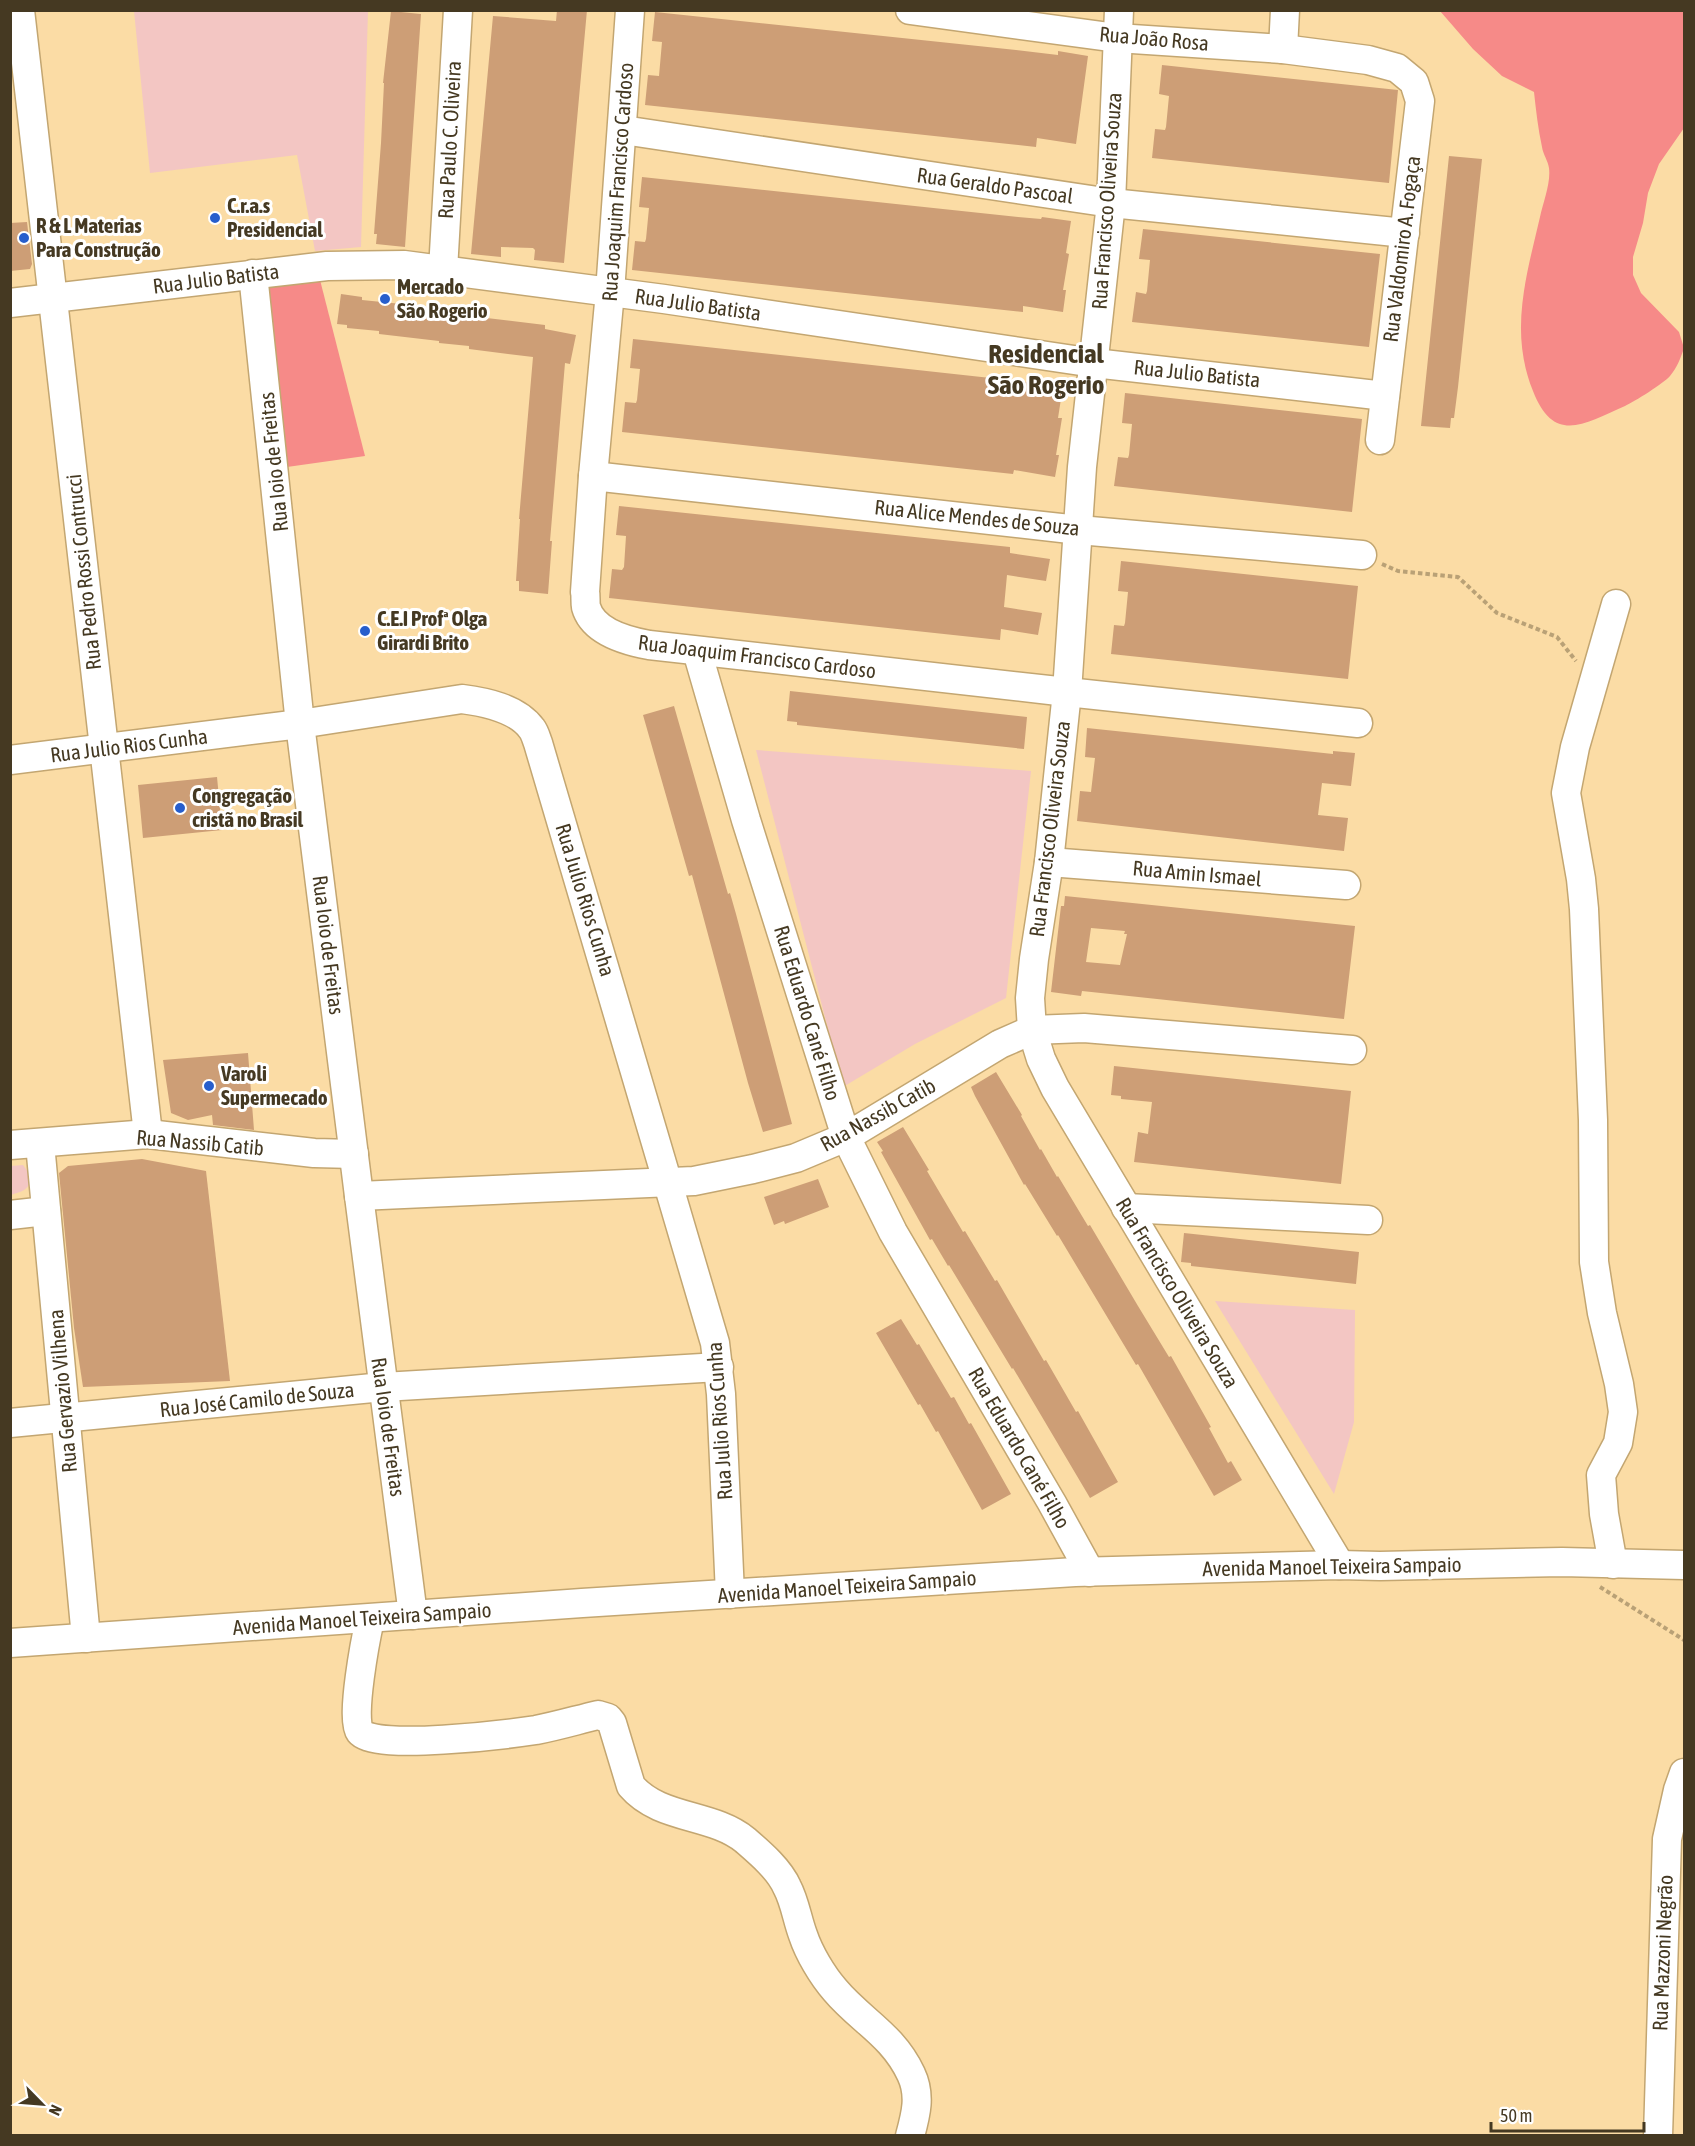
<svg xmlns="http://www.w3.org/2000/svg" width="1695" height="2146" viewBox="0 0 1695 2146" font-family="'Asap Condensed',sans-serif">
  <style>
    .green { fill: #f3c6c3 }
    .forest { fill: #f68a88 }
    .building { fill: #cd9e76; fill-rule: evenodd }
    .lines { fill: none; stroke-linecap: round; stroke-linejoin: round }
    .minor-casing { stroke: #c3a671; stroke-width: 31 }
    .path { stroke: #b9a176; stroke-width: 4; stroke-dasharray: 4.5 3; stroke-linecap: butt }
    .minor { stroke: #fff; stroke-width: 28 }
    .poi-dot { fill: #275ecc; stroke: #fff; stroke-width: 2 }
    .labels { text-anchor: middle; stroke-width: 6; stroke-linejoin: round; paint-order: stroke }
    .street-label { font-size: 21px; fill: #453922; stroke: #fff }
    .poi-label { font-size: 21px; font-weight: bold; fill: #453922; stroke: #fff; text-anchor: start }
    .district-label { font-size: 27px; font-weight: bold; fill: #453922; stroke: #fff }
  </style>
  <rect width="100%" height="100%" fill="#fbdca5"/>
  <g class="green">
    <polygon points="134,11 368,11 361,247 315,251 297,155 150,173"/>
    <polygon points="756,750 1031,771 1006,998 915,1044 843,1087"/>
    <path d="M23,1165L31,1176C30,1190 23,1191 11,1195V1166Z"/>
    <polygon points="1215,1301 1355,1310 1354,1422 1334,1494"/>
  </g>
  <g class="forest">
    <path d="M1440,11H1684V128L1659,164L1648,193L1643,223L1633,257V275L1641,293L1679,332L1684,348C1681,357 1677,368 1670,376C1664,383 1634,402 1625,406C1584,424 1554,445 1533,391C1509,332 1526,277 1540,217C1543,203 1551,183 1549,168C1548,161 1543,154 1542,147C1538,129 1536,110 1534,92L1502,76L1473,49Z"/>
    <polygon points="319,276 365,456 287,467 266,285"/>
  </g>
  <g class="building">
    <polygon points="557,10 587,10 564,263 534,260 535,250 533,248 501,247 501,257 471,254 493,16 556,21"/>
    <polygon points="391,11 421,14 405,247 376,244 377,234 374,234 381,143 384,83 383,83"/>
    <polygon points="655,12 1016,50 1058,55 1058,51 1088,56 1076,144 1037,138 1036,147 645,105 648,75 659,76 662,42 652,41"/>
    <polygon points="1162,65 1398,90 1389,183 1152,158 1155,129 1165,130 1166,127 1169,96 1159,94"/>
    <polygon points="1449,156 1482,159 1458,387 1454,418 1451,418 1450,428 1421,426"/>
    <polygon points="642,177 1018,217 1041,219 1042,217 1071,221 1066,253 1069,254 1063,290 1066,290 1063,312 1023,306 1023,312 632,270 635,241 645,242 646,239 649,208 639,207"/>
    <polygon points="27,222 32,264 30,269 10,271 10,223"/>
    <polygon points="1143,229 1380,254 1369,347 1132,322 1136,292 1146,294 1147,291 1150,260 1139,259"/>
    <polygon points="341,294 362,297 362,300 422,306 422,308 453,311 453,314 545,325 545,329 576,335 570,364 565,363 550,541 552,541 548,594 519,591 519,581 516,581 520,519 519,519 533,357 469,349 469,346 439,343 439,341 379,334 379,331 347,328 347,325 337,324"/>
    <polygon points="633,339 1063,386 1058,418 1062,418 1056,455 1059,455 1055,477 1014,470 1013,474 622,432 625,402 636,403 637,400 640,369 630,368"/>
    <polygon points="1125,393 1362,419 1352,512 1114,486 1118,457 1128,458 1129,455 1132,424 1122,423"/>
    <polygon points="619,506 1010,547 1010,553 1050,559 1046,581 1007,575 1004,607 1042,613 1038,635 1001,629 1000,640 609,598 612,569 622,570 624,567 626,536 616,535"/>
    <polygon points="1121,561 1358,586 1348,679 1111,654 1114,625 1124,626 1125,623 1128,592 1118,591"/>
    <polygon points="790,691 1027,717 1024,749 797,725 797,722 787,721"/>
    <polygon points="674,706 728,894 730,893 736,914 792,1124 763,1132 748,1083 692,875 689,876 643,715"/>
    <polygon points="1087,728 1333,754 1333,751 1355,753 1351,786 1322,783 1318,815 1348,818 1344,851 1077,821 1080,791 1091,792 1095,758 1085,757"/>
    <polygon points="217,777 222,830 143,838 138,785"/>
    <path d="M1065,896L1355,926L1344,1019L1082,991L1081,996L1051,992L1061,906H1064ZM1091,928L1125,931L1124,934H1127L1120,965L1086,962Z"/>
    <polygon points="248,1053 254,1130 213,1125 212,1115 188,1120 171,1113 163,1060"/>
    <polygon points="1114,1066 1351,1091 1341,1184 1134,1162 1138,1132 1148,1134 1152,1102 1121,1099 1121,1096 1111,1095"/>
    <polygon points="996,1072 1022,1115 1021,1116 1040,1150 1041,1149 1057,1177 1058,1176 1088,1226 1090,1225 1138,1306 1169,1357 1171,1356 1211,1427 1209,1428 1228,1463 1231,1461 1242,1480 1214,1496 1138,1364 1136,1365 1058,1235 1057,1236 1025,1184 1024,1185 975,1096 971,1087"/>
    <polygon points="903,1127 929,1170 927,1171 947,1205 963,1232 965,1231 995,1281 997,1280 1044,1361 1046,1360 1076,1412 1078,1411 1118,1482 1090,1498 1013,1368 1012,1369 949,1265 948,1266 932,1239 930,1240 881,1152 883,1151 877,1142"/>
    <polygon points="142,1159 206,1171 230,1381 83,1387 74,1328 59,1173 68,1166"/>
    <polygon points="818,1179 829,1207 785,1224 784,1221 774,1225 764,1197"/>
    <polygon points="1184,1233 1359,1252 1356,1284 1191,1266 1191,1263 1181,1262"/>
    <polygon points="901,1319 917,1345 919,1344 951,1398 954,1397 969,1424 971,1423 1011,1494 982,1510 938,1431 936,1432 920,1404 918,1405 876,1333"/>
  </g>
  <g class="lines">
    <defs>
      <g id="minor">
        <polyline points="20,10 148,1134"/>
        <path d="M630,10L610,292L593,476L585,592C586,596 585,602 586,607C593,632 627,641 649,645L1067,692L1358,723"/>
        <polyline points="910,10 1117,38 1283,49 1368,60 1397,68 1414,82 1420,101 1380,440"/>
        <polyline points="1119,10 1111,203 1082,467 1067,692 1049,862 1034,959 1030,998 1032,1030 1041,1059 1055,1088 1340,1565"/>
        <polyline points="1283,49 1285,10"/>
        <polyline points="623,130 1111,203 1405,233"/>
        <polyline points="443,270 458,10"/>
        <polyline points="253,274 300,724 359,1196 413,1615"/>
        <polyline points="10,303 327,266 404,265 664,299 1094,363 1385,396"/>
        <polyline points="593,476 1079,530 1362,555"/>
        <polyline points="697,651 746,820 846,1137 893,1232 1052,1503 1090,1572"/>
        <path d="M10,760L300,724L462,699C485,702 517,708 532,729C535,733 536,738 538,743L715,1343L721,1394L730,1594"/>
        <polyline points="1049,862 1346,885"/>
        <polyline points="40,1144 86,1638"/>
        <polyline points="10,1145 148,1134 314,1153 354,1154"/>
        <polyline points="359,1196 694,1181 753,1169 796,1158 846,1137 1000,1044 1032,1030 1084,1028 1352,1050"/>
        <polyline points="1126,1208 1368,1220"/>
        <polyline points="10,1215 46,1211"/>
        <polyline points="10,1423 383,1387 719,1367"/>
        <polyline points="1613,1564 1604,1514 1601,1475 1618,1443 1623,1412 1619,1384 1602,1313 1594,1262 1593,1120 1584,909 1581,879 1566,793 1575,747 1616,604"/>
        <path d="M370,1619C366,1637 350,1719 360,1732C375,1751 509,1734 536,1730C557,1726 577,1720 598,1715L608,1718L612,1723L631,1786C660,1820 712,1813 745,1840C760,1853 779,1869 787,1887C795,1902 797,1919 803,1935C809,1953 822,1975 835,1990C861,2021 892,2034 911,2074C921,2095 916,2114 910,2136"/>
        <polyline points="10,1643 582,1603 1075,1572 1340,1565 1380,1566 1562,1562 1684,1565"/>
        <polyline points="1658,2136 1667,1839 1678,1790 1684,1773"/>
      </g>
    </defs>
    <use href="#minor" class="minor-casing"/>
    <g class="path">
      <polyline points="1382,564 1398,571 1458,577 1497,613 1557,637 1576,661"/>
      <polyline points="1600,1587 1684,1640"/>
    </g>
    <use href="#minor" class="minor"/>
  </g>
  <g class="poi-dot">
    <circle cx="215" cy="218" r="6"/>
    <circle cx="24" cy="238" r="6"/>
    <circle cx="385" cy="299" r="6"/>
    <circle cx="365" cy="631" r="6"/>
    <circle cx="180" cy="808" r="6"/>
    <circle cx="209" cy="1086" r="6"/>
  </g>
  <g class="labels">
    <g class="street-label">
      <text transform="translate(1154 39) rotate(5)" y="7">Rua João Rosa</text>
      <text transform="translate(450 140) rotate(-87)" y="7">Rua Paulo C. Oliveira</text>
      <text transform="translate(618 182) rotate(-86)" y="7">Rua Joaquim Francisco Cardoso</text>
      <text transform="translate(995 186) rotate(8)" y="7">Rua Geraldo Pascoal</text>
      <text transform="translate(1107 201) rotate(-86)" y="7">Rua Francisco Oliveira Souza</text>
      <text transform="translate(1402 249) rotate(-83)" y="7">Rua Valdomiro A. Fogaça</text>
      <text transform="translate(216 279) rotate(-7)" y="7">Rua Julio Batista</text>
      <text transform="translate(698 305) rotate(8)" y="7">Rua Julio Batista</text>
      <text transform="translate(1197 374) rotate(6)" y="7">Rua Julio Batista</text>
      <text transform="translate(274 462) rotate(-96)" y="7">Rua Ioio de Freitas</text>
      <text transform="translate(977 518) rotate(6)" y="7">Rua Alice Mendes de Souza</text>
      <text transform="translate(84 572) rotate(-96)" y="7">Rua Pedro Rossi Contrucci</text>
      <text transform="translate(757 657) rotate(7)" y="7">Rua Joaquim Francisco Cardoso</text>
      <text transform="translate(129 746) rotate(-7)" y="7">Rua Julio Rios Cunha</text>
      <text transform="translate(1050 829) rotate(-83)" y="7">Rua Francisco Oliveira Souza</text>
      <text transform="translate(1197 874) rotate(5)" y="7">Rua Amin Ismael</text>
      <text transform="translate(585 900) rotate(73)" y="7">Rua Julio Rios Cunha</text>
      <text transform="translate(328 945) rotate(83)" y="7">Rua Ioio de Freitas</text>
      <text transform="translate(807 1013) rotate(73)" y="7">Rua Eduardo Cané Filho</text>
      <text transform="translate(878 1115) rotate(-29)" y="7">Rua Nassib Catib</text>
      <text transform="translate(200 1143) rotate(5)" y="7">Rua Nassib Catib</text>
      <text transform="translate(1177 1293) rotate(59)" y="7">Rua Francisco Oliveira Souza</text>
      <text transform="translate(63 1391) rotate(-95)" y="7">Rua Gervazio Vilhena</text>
      <text transform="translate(257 1400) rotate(-6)" y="7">Rua José Camilo de Souza</text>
      <text transform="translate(720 1421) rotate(-94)" y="7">Rua Julio Rios Cunha</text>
      <text transform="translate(388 1427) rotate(82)" y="7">Rua Ioio de Freitas</text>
      <text transform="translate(1019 1448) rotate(60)" y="7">Rua Eduardo Cané Filho</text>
      <text transform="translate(1332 1567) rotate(-1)" y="7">Avenida Manoel Teixeira Sampaio</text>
      <text transform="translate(847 1587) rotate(-4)" y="7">Avenida Manoel Teixeira Sampaio</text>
      <text transform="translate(362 1619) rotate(-4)" y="7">Avenida Manoel Teixeira Sampaio</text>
      <text transform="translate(1663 1953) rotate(-88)" y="7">Rua Mazzoni Negrão</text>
    </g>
    <g class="poi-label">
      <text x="227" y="213">C.r.a.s<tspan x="227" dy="24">Presidencial</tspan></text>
      <text x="36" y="233">R &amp; L Materias<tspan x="36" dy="24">Para Construção</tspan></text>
      <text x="397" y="294">Mercado<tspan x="397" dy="24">São Rogerio</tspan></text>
      <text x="377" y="626">C.E.I Profª Olga<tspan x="377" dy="24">Girardi Brito</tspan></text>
      <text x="192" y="803">Congregação<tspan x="192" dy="24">cristã no Brasil</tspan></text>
      <text x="221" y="1081">Varoli<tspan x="221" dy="24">Supermecado</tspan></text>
    </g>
    <g class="district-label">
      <text x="1046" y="363">Residencial<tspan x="1046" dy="31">São Rogerio</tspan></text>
    </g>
  </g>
  <rect width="1695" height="2146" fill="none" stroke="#453922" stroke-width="24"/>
  <g transform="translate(42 2104) rotate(115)" stroke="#ffffff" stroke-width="4.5" paint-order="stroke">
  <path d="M0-4.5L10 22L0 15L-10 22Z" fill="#453922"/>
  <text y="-9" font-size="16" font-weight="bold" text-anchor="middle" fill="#453922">N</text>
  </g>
  <path d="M1491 2122v9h153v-9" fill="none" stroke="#453922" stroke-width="3"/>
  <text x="1500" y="2122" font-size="18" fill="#453922" stroke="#ffffff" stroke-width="4.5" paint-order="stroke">50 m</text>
</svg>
